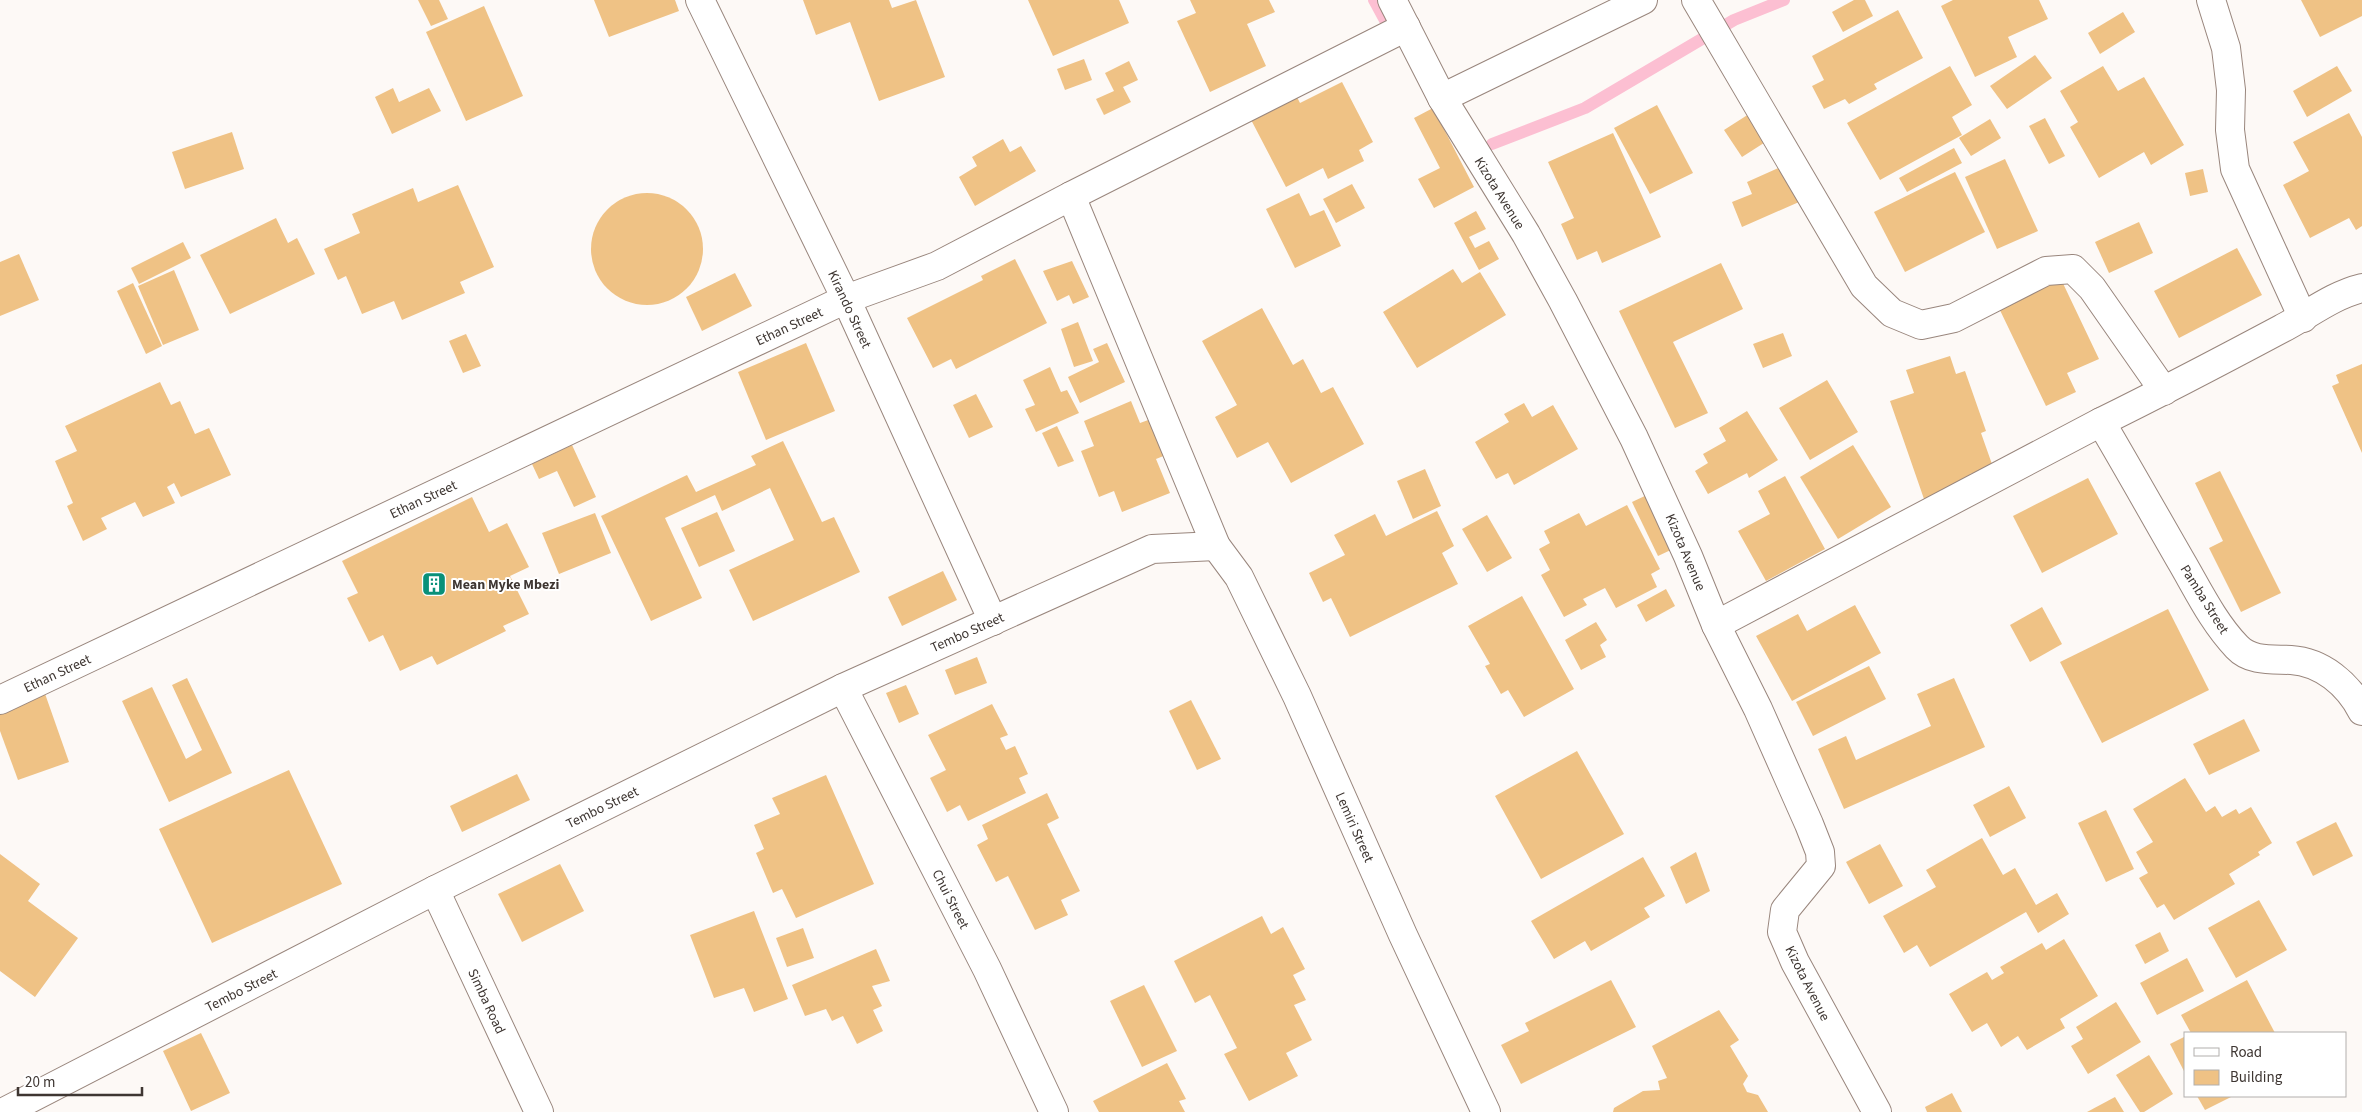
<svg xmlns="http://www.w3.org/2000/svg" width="2362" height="1112" viewBox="0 0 2362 1112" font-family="'Source Sans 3',sans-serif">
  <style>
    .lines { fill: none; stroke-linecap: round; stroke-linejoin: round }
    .stream { stroke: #fcbfd2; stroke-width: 12 }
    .building { fill: #efc285 }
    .street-casing { stroke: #99867d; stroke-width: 30 }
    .street { stroke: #fff; stroke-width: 28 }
    .labels { text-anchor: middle; stroke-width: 4; stroke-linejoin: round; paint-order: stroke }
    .street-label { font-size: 14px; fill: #3e3632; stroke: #fff }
    .poi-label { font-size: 14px; font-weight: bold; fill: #3e3632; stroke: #fff; text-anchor: start }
  </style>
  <rect width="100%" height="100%" fill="#fdf9f6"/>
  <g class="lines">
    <g class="stream">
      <polyline points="1374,0 1387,24 1396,30"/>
      <polyline points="1492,144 1585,108 1734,20 1784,0"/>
    </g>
  </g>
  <g class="building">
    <polygon points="418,0 439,0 448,19 431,26"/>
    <polygon points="594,0 675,0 679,11 609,37"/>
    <polygon points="803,0 889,0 892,8 916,0 945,77 879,101 850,22 816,35"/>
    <polygon points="1028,0 1119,0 1129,23 1053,56"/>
    <polygon points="1190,0 1269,0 1275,12 1247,24 1266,66 1210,92 1177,21 1196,13"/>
    <polygon points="1854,0 1865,0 1873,16 1843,32 1832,12"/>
    <polygon points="1953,0 2039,0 2048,19 2008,37 2017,57 1975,77 1941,6"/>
    <polygon points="2301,0 2362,0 2362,16 2320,37"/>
    <polygon points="484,6 523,96 466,121 426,32"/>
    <polygon points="1898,10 1923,58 1874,84 1877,89 1849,104 1845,99 1824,109 1812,86 1824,80 1812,56"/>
    <polygon points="2123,12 2135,32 2100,54 2088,33"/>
    <polygon points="2035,55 2052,78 2007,109 1990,86"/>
    <polygon points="1084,59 1092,80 1065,90 1057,69"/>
    <polygon points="1129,61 1138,80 1123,87 1131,102 1104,115 1096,99 1114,91 1105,73"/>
    <polygon points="1950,66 1972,105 1952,117 1962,135 1880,180 1847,123"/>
    <polygon points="2103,66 2118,91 2144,77 2184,145 2151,165 2144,152 2099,178 2070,127 2078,122 2060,91"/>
    <polygon points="2337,66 2352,91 2307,117 2293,91"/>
    <polygon points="1342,82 1373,142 1359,150 1364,161 1328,179 1323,168 1286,187 1248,114 1294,91 1300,103"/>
    <polygon points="393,88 399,102 429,88 441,111 392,134 375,97"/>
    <polygon points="1657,105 1693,173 1650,194 1614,128"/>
    <polygon points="1433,108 1474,187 1434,208 1418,179 1440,168 1414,118"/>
    <polygon points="2349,113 2362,137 2362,226 2356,230 2349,218 2310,238 2283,185 2309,171 2293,142"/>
    <polygon points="1749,114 1767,141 1742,157 1724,130"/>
    <polygon points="2045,118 2065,156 2049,164 2029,126"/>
    <polygon points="1990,119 2001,138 1971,156 1959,138"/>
    <polygon points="232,132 244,169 185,189 172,152"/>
    <polygon points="1613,133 1661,237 1602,263 1597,251 1577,260 1561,224 1574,218 1548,162"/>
    <polygon points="1003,139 1010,152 1021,146 1036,171 975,206 959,177 977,166 972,157"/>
    <polygon points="1954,148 1962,163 1907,192 1899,178"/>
    <polygon points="2005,159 2038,231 1997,249 1965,177"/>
    <polygon points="1783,166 1799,202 1742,227 1732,202 1752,194 1747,182"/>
    <polygon points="2203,169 2208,192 2190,196 2185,173"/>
    <polygon points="1955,172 1985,232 1905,272 1874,212"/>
    <polygon points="1352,184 1365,208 1336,223 1323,199"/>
    <polygon points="458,185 494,267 460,282 465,293 402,320 394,301 362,314 346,276 338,280 324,249 360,233 352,214 413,188 418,202"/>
    <polygon points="1299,193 1310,216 1324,210 1341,246 1295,268 1266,209"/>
    <circle cx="647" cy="249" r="56"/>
    <polygon points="1476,211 1486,229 1469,237 1475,248 1489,241 1499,259 1479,270 1454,223"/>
    <polygon points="276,218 288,243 297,238 315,274 230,314 200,255"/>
    <polygon points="2139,222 2153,253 2109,273 2095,242"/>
    <polygon points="183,242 191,258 139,284 131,268"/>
    <polygon points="2237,248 2262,295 2179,338 2154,291"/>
    <polygon points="19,254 39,300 0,316 0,262"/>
    <polygon points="1015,259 1047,323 956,369 951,359 933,368 907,318 983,280 981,276"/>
    <polygon points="1072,261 1089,297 1073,304 1069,295 1057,301 1043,271"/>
    <polygon points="1721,263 1743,309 1673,342 1708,413 1675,428 1619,311"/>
    <polygon points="1453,269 1462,283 1480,272 1506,315 1417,368 1383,312"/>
    <polygon points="174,270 199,330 163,345 138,286"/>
    <polygon points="735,273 752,306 702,331 686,297"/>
    <polygon points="2059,275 2099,359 2067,373 2076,392 2046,406 1997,304"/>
    <polygon points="133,283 162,346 146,354 117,291"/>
    <polygon points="1262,308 1293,365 1303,359 1321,393 1333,387 1364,444 1291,483 1268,442 1237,458 1215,417 1237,405 1202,341"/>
    <polygon points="1078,322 1093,361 1074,367 1061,329"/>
    <polygon points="1783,333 1792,356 1763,368 1753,344"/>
    <polygon points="466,334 481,366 463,373 449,341"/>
    <polygon points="806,343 835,411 766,440 738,372"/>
    <polygon points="1107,343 1125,382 1080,403 1068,377 1099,362 1093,349"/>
    <polygon points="1950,356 1956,374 1965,371 1986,431 1981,433 1993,467 1970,474 1973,483 1924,499 1890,401 1914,393 1906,370"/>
    <polygon points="2362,364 2362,453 2332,386 2339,383 2336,375"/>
    <polygon points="1050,367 1061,392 1067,390 1079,413 1036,432 1025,409 1035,405 1023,380"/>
    <polygon points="1827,380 1858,432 1810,460 1779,408"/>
    <polygon points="160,382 171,405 180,401 195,434 209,428 231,475 181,497 174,483 167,487 175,503 143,517 135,502 101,518 107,529 83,541 67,506 73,503 55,461 77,451 65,426"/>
    <polygon points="976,394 993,427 969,438 953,405"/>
    <polygon points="1131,401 1140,423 1151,419 1166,455 1156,459 1170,493 1122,512 1114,491 1099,497 1081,451 1094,446 1084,421"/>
    <polygon points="1524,403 1532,417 1553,405 1578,449 1514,485 1508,473 1496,479 1475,442 1509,422 1504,414"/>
    <polygon points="1747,411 1778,460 1749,478 1747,473 1708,494 1695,471 1708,463 1703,454 1726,441 1719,428"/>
    <polygon points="1057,426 1074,461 1058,467 1042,433"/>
    <polygon points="783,441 822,522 834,517 860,572 753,621 729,570 794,540 770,488 722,511 715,495 665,518 702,598 651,621 601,516 687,475 696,492 756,465 751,456"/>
    <polygon points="572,445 596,497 574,507 557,471 539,479 532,464"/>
    <polygon points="1853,445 1891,507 1838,539 1800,477"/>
    <polygon points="1425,469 1441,506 1413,519 1397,481"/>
    <polygon points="2220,471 2281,593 2241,612 2209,548 2223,541 2195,483"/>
    <polygon points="1785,476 1825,549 1766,581 1738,531 1770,514 1758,491"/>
    <polygon points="2088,478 2118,534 2042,573 2013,516"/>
    <polygon points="1649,494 1675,548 1658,556 1632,502"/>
    <polygon points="472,497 489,532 507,523 529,567 510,576 529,614 503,626 506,631 437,665 432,656 400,671 383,635 369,642 347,598 358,593 342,561"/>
    <polygon points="1627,505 1660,569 1651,574 1657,587 1616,608 1605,588 1583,599 1587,605 1564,617 1541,575 1550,570 1539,549 1550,543 1544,531 1579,513 1586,526"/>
    <polygon points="1437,511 1454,546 1442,553 1458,584 1350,637 1331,598 1323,602 1309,573 1345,555 1334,535 1375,514 1386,536"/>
    <polygon points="717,512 735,551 699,567 681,528"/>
    <polygon points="595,513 611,553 559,574 542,533"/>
    <polygon points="1487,515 1512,558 1487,572 1462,529"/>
    <polygon points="943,571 957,600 902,626 888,597"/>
    <polygon points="1666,589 1675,606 1646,622 1637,605"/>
    <polygon points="1522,596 1574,689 1524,717 1508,690 1501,694 1485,666 1490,664 1468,626"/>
    <polygon points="1855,605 1881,653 1792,701 1756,636 1798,614 1807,631"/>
    <polygon points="2042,607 2062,644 2030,662 2010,625"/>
    <polygon points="2168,609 2209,690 2102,743 2060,662"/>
    <polygon points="1596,622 1607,640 1600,645 1606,657 1581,670 1565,640"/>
    <polygon points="977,657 987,683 955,695 945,670"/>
    <polygon points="1869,666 1886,699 1813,736 1796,702"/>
    <polygon points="187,678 232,773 169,802 122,701 152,687 186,759 202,750 172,685"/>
    <polygon points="1954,678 1985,747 1844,809 1818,749 1846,736 1856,760 1931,726 1917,694"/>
    <polygon points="906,685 919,714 899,723 886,693"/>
    <polygon points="43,688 69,762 18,780 0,731 0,703"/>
    <polygon points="1191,700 1221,759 1197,770 1169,711"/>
    <polygon points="992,704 1008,735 1000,738 1006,750 1015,746 1028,774 1019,778 1026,793 968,821 960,805 947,812 930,778 946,770 928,735"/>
    <polygon points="2244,719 2260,751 2209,775 2193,744"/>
    <polygon points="1577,751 1624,834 1541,879 1495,796"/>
    <polygon points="289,770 342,884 212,943 159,829"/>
    <polygon points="517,774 530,800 462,832 450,806"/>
    <polygon points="826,775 874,884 796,918 782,889 773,893 756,853 764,849 754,825 780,814 772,798"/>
    <polygon points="2185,778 2206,812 2215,806 2222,817 2236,809 2239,814 2251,807 2272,843 2258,852 2260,855 2229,874 2235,884 2174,920 2164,904 2157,908 2139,878 2148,873 2136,852 2153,842 2133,809"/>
    <polygon points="2009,786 2026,818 1990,837 1973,805"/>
    <polygon points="1047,793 1059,818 1047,824 1080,891 1061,900 1068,915 1035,930 1008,876 996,882 977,845 988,839 982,825"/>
    <polygon points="2106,810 2134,869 2106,882 2078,823"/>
    <polygon points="2336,822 2353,856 2313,876 2296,842"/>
    <polygon points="1982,838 2003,875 2015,868 2036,905 2057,893 2069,914 2038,933 2026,912 1930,967 1917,945 1904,953 1883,916 1936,887 1926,870"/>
    <polygon points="1880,844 1903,886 1869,904 1846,862"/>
    <polygon points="1696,852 1710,891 1686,904 1670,867"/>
    <polygon points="0,854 40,884 28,901 78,938 35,997 0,971"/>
    <polygon points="1643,857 1665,896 1644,908 1650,917 1591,951 1585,941 1554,959 1531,921"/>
    <polygon points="560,864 584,911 522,942 498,894"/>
    <polygon points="2259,900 2287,950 2236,978 2208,928"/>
    <polygon points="754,911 788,999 754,1012 744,988 714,998 690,935"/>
    <polygon points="1262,916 1271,934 1283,927 1305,969 1293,975 1306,1000 1294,1005 1312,1040 1286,1053 1298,1076 1249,1101 1224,1054 1237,1048 1210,995 1195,1003 1174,961"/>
    <polygon points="803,928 814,958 787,967 776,938"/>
    <polygon points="2160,932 2169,951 2145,964 2135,945"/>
    <polygon points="2064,939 2098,996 2060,1019 2065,1028 2027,1050 2018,1036 2001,1047 1987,1023 1972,1032 1949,994 1987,972 1992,980 2004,973 2000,967 2042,943 2046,950"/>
    <polygon points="876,949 890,981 872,986 882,1006 873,1010 883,1031 857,1044 843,1016 832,1021 826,1009 805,1016 792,985"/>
    <polygon points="2187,958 2204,991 2157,1015 2140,983"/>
    <polygon points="1611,980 1636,1027 1521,1084 1501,1045 1529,1031 1525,1023"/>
    <polygon points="2247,980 2275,1033 2191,1033 2181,1015"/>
    <polygon points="1144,985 1177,1051 1142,1067 1110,1001"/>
    <polygon points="2116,1002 2141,1042 2088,1074 2071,1046 2083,1039 2076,1027"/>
    <polygon points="1719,1010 1739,1040 1730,1046 1748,1076 1743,1084 1747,1092 1758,1095 1768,1112 1613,1112 1614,1108 1643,1091 1660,1090 1658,1081 1667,1078 1652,1046"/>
    <polygon points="201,1033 230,1093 191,1111 163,1051"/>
    <polygon points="2186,1036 2186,1075 2170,1044"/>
    <polygon points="2149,1055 2173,1094 2144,1112 2140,1112 2116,1075"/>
    <polygon points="1167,1063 1186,1099 1179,1101 1185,1112 1099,1112 1093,1101"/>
    <polygon points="1952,1093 1962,1112 1927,1112 1925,1107"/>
    <polygon points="2197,1096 2233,1096 2205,1110"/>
    <polygon points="2115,1097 2124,1112 2087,1112"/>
  </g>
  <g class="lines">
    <defs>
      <g id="street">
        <polyline points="700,0 846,299 993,621"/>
        <polyline points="1392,0 1442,98 1526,234 1563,301 1634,438 1688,556 1716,625 1758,709 1809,824 1820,852 1821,866 1785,910 1782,932 1795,962 1877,1112"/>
        <polyline points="1696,0 1864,286 1892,313 1921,325 1954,318 2046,271 2073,269 2092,288 2164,391"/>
        <polyline points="2211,0 2226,48 2231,90 2230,130 2235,169 2303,318"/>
        <polyline points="1406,27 1071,196 1216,546 1239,577 1297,696 1403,935 1486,1112"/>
        <polyline points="1442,98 1643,0"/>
        <path d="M2101,422C2128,468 2154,514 2181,561C2198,590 2213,622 2237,647C2251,662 2273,659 2291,660C2322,662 2348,684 2362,711"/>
        <path d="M1716,625L2101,422C2162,392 2221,361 2281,329C2308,315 2333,295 2362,288"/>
        <polyline points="843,688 987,969 1054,1112"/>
        <polyline points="0,700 846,299 937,266 1071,196"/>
        <polyline points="435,890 539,1112"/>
        <polyline points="4,1112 435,890 843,688 1152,549 1216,546"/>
      </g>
    </defs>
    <use href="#street" class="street-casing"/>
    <use href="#street" class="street"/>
  </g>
  <defs>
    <symbol id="building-square" viewBox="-11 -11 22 22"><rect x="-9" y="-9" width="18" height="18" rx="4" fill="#099079" stroke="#fff"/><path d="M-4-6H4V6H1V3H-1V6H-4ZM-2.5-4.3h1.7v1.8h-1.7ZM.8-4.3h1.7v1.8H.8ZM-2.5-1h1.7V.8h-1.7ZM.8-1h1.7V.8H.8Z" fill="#fff"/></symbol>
  </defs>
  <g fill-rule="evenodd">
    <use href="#building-square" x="420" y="570" width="28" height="28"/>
  </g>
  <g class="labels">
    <g class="street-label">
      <text transform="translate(1500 193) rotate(58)" y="5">Kizota Avenue</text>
      <text transform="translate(850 309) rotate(65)" y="5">Kirando Street</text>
      <text transform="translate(789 326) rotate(-25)" y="5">Ethan Street</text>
      <text transform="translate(423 499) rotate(-25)" y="5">Ethan Street</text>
      <text transform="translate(1686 552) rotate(67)" y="5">Kizota Avenue</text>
      <text transform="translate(2205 599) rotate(58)" y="5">Pamba Street</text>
      <text transform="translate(967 632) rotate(-24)" y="5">Tembo Street</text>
      <text transform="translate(57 673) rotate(-25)" y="5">Ethan Street</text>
      <text transform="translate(602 807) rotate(-26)" y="5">Tembo Street</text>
      <text transform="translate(1355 827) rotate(66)" y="5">Lemiri Street</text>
      <text transform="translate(951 899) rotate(63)" y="5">Chui Street</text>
      <text transform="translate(1808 983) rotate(63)" y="5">Kizota Avenue</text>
      <text transform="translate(241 990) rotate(-27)" y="5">Tembo Street</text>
      <text transform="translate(487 1001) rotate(65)" y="5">Simba Road</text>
    </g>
    <g class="poi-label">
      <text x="452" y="589">Mean Myke Mbezi</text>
    </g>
  </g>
  <rect x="2184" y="1032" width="162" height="65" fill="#ffffff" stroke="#b2afad"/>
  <rect x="2194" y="1048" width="25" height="8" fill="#ffffff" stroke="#b2afad"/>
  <text x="2230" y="1057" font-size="15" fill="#3e3632">Road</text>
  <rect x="2194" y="1070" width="25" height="15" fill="#efc285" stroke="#b2afad"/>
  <text x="2230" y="1082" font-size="15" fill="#3e3632">Building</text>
  <path d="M18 1087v8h124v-8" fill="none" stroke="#3e3632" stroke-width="2.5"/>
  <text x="25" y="1087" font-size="15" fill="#3e3632" stroke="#ffffff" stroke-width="4" paint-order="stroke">20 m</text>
</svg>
